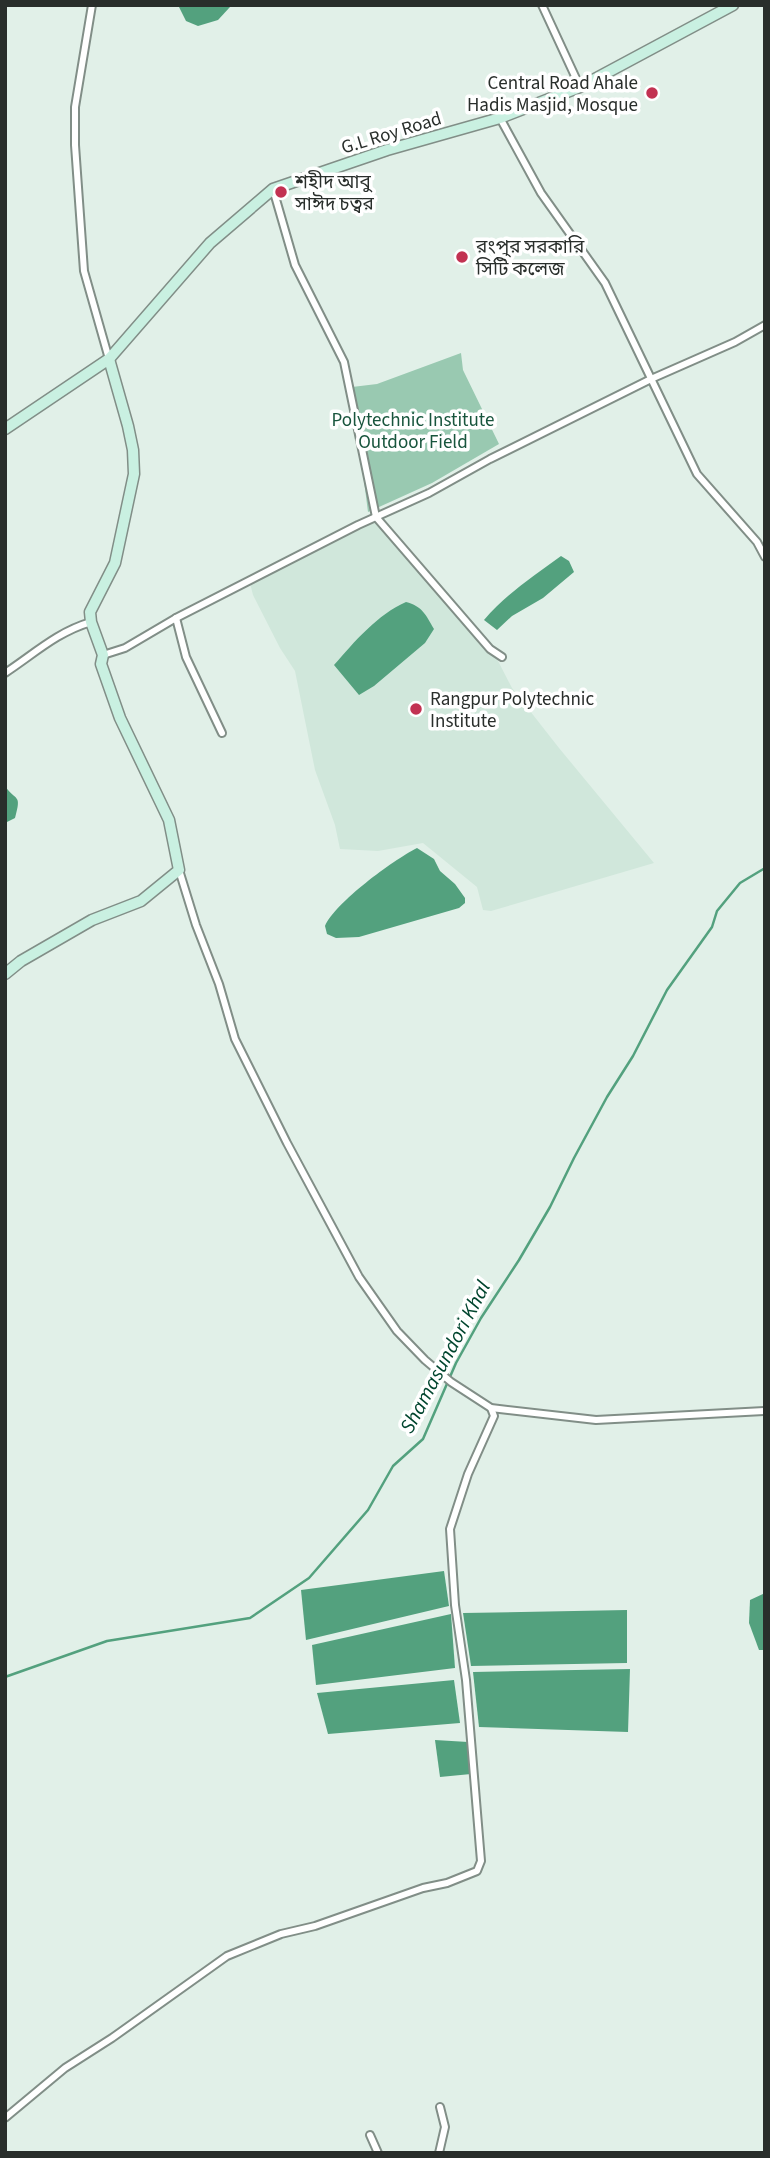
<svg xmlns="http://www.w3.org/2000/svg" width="770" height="2158" viewBox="0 0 770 2158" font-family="'Source Sans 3','Noto Sans Bengali',sans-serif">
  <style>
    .built { fill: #d0e7db }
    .green { fill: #99c9b1 }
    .water { fill: #53a17e }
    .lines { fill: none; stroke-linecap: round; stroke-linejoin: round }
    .stream { stroke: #53a17e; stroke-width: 2.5 }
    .street-casing { stroke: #818e87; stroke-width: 10 }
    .secondary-casing { stroke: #818e87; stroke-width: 13 }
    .street { stroke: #fff; stroke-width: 6 }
    .secondary { stroke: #c9f0e1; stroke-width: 10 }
    .poi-dot { fill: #c23252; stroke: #fff; stroke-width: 2.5 }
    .labels { text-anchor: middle; stroke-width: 7; stroke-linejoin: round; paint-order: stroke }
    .poi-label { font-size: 19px; fill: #292e2b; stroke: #fff; text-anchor: start }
    .street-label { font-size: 19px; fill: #292e2b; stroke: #fff }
    .park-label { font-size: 19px; fill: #18553d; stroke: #fff }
    .water-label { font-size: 21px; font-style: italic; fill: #00452e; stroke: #fff }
  </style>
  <rect width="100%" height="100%" fill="#e1f0e8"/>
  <polygon class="built" points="380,518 402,554 497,659 512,688 559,748 654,863 491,911 483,910 477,887 423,843 378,851 340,849 335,825 315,770 295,671 280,648 253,595 250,583"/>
  <polygon class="green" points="461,353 463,370 499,444 432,483 368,512 352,387 377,384"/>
  <g class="water">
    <polygon points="178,5 229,5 230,7 218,20 198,26 186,21"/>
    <path d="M561,556L569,561L574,572L543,598L512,616L497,630L484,620C506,594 534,576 561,556Z"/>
    <path d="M406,602C422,606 426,615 434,629L425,643L374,686L359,695L334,665C354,642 378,614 406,602Z"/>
    <path d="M5,786C16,802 22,793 15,818L5,823Z"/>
    <path d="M417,848L434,859L440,871L455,884L465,898V903L459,908L359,937L336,938L327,934L325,926C336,902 392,861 417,848Z"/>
    <polygon points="444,1571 449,1606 306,1640 301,1590"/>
    <polygon points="765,1593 765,1650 759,1650 749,1623 750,1600"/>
    <polygon points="627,1610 627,1663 471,1666 463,1613"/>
    <polygon points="451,1614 455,1668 316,1685 312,1645"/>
    <polygon points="630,1669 628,1732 479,1727 473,1672"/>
    <polygon points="454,1680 460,1723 328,1734 317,1693"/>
    <polygon points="435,1740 468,1742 471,1774 440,1777"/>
  </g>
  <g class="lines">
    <polyline class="stream" points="5,1677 107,1641 250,1618 309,1578 368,1510 393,1466 423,1439 456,1363 481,1318 519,1260 550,1207 574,1158 607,1097 633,1056 667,990 712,927 717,911 740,883 765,868"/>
    <defs>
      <g id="street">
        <polyline points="92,5 75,107 75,145 84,271 109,359"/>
        <polyline points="542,5 580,87"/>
        <polyline points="500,118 541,193 605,283 697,474 757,542 765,557"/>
        <polyline points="273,189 295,265 344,362 376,517 490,649 502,657"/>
        <polyline points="176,618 186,657 222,733"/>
        <polyline points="103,655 125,648 176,618 358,525 429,493 490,459 651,379 735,342 765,325"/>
        <path d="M5,673C34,654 57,632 91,622"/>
        <polyline points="179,870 196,925 219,984 235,1039 287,1143 359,1277 397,1331 425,1360 451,1382 491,1408 596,1420 765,1411"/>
        <polyline points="5,2118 65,2068 112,2038 227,1956 281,1934 315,1926 423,1888 447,1883 477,1871 481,1861 466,1680 455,1605 450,1529 468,1474 494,1416 491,1408"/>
        <polyline points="370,2135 378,2153"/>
        <polyline points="439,2153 445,2127 440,2107"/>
      </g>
      <g id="secondary">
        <polyline points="5,429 109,359 210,243 273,189 387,150 500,118 580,87 733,5"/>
        <polyline points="5,974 21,961 92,920 141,901 179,870 169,820 120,718 101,664 103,655 91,622 90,612 115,563 134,474 133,450 128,426 109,359"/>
      </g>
    </defs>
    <use href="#street" class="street-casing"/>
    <use href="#secondary" class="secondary-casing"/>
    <use href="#street" class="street"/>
    <use href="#secondary" class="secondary"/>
  </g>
  <g class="poi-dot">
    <circle cx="652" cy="93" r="7"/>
    <circle cx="281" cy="192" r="7"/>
    <circle cx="462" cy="257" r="7"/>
    <circle cx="416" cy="709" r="7"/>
  </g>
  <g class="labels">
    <g class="poi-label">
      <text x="638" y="89" text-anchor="end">Central Road Ahale<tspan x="638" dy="22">Hadis Masjid, Mosque</tspan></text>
      <text x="295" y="188">শহীদ আবু<tspan x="295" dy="22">সাঈদ চত্বর</tspan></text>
      <text x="476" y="253">রংপুর সরকারি<tspan x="476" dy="22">সিটি কলেজ</tspan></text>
      <text x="430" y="705">Rangpur Polytechnic<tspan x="430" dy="22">Institute</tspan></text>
    </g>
    <g class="street-label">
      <text transform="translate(391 132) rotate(-17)" y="7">G.L Roy Road</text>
    </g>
    <g class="park-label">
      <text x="413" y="426">Polytechnic Institute<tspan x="413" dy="22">Outdoor Field</tspan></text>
    </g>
    <g class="water-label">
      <text transform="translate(445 1357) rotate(-62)" y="7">Shamasundori Khal</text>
    </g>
  </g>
  <rect width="770" height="2158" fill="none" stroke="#292e2b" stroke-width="14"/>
</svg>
